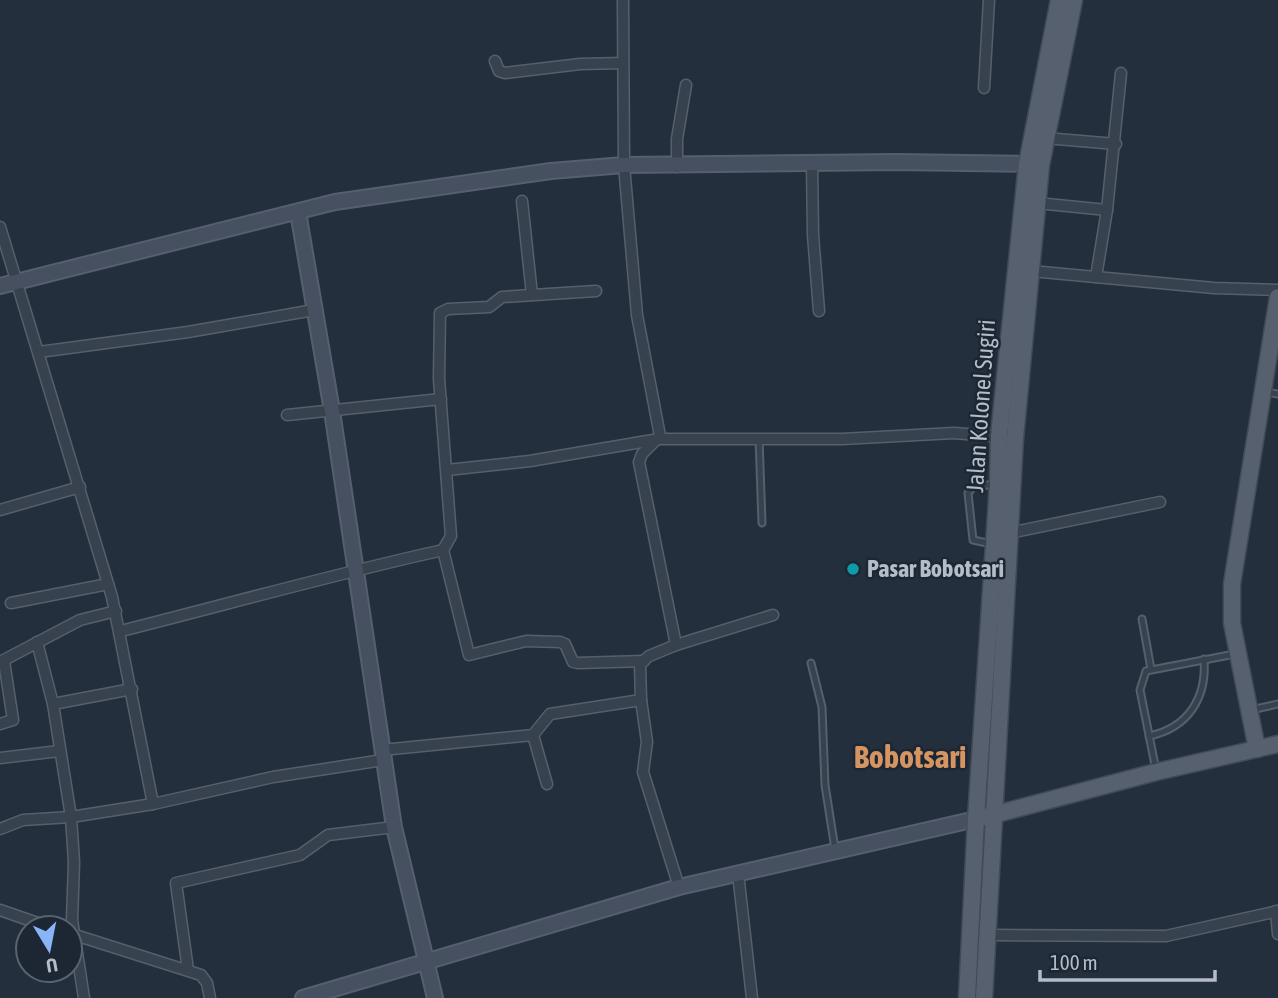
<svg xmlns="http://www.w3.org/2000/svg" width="1278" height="998" viewBox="0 0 1278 998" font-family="'Asap Condensed',sans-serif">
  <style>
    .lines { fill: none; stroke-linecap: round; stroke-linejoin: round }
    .lane-casing { stroke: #565f6c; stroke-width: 9 }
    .street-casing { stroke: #565f6c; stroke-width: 13 }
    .secondary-casing { stroke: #565f6c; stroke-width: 18 }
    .primary-casing { stroke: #414a57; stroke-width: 19 }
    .lane { stroke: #38414e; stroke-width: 5 }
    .street { stroke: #38414e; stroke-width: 10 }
    .secondary { stroke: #465061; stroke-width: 14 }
    .primary { stroke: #56606e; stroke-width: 16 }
    .culture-dot { fill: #0f9aa8; stroke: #1d2633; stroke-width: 2.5 }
    .labels { text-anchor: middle; stroke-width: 5; stroke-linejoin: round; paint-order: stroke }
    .street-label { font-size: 24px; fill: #b4bcc9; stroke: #1d2633 }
    .poi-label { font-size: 24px; font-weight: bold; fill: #b4bcc9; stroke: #1d2633; text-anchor: start }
    .district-label { font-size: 32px; font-weight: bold; fill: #d59563; stroke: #1d2633 }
  </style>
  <rect width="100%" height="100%" fill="#242f3e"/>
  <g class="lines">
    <defs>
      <g id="lane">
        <polyline points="1265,392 1278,394"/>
        <polyline points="759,438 762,523"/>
        <polyline points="992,544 973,540 968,493 973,487 995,484"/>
        <polyline points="1142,619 1151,669"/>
        <polyline points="811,663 822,707 825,785 835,849"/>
        <polyline points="1251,710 1278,704"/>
        <path d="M1149,736C1188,728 1207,698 1204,659"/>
        <polyline points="1156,770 1140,690 1146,671 1235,654"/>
      </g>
      <g id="street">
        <polyline points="623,0 624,165 637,315 660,436 642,454 639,462 676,645 649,656 640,664 641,700 647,742 643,772 679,887"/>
        <polyline points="495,61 499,71 505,73 580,64 623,63"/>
        <polyline points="984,88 989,0"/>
        <polyline points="1045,138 1116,144"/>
        <polyline points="812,163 813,235 819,311"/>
        <polyline points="677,167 677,139 686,85"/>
        <polyline points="522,201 532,295"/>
        <polyline points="1037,203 1107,210 1121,73"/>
        <polyline points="0,227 112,597 153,804"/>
        <polyline points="1031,271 1214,288 1278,290"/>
        <polyline points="1096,277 1107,210"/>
        <polyline points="39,352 188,332 314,310"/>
        <polyline points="287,415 441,399"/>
        <polyline points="447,470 530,461 659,439 842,439 954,433 1004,437"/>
        <polyline points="0,510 80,487"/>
        <polyline points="1009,533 1160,502"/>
        <polyline points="443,550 469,655 526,641 560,642 565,644 573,662 578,663 644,661"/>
        <polyline points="11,603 108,584"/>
        <path d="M121,631C228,604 335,574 443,550L451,536L439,379L440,313L448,309L489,307L502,297L596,291"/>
        <polyline points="37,642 53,704"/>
        <polyline points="676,645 773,615"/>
        <polyline points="0,662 80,620 116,611"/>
        <polyline points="0,724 13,720 4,661"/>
        <polyline points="533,735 547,784"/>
        <polyline points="382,750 533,735 550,714 641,700"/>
        <polyline points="0,758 59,751"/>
        <polyline points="0,829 23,820 71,817 53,704 132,689"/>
        <polyline points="738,873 752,998"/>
        <polyline points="0,910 52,928"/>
        <polyline points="1276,911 1278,934"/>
        <polyline points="72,934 201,975 207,983 210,998"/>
        <polyline points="988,935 1166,936 1278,911"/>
        <polyline points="188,970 176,883 300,855 328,835 394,827"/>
        <polyline points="84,998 72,920 74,862 71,817 153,804 273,777 383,760"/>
      </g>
      <g id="secondary">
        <polyline points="298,212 332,411 394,827 435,998"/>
        <polyline points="0,286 335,202 551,171 624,165 896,162 1036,164"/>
        <polyline points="303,998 679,887 976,819"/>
      </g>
      <g id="primary">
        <polyline points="1257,749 1232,623 1232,584 1278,297"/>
        <polyline points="985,817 1156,772 1278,744"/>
        <polyline points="967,998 976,819 998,484 999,436 1027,164 1059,0"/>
        <polyline points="984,998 1015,438 1041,165 1074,0"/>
      </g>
    </defs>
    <use href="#lane" class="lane-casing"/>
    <use href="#street" class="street-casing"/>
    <use href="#secondary" class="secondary-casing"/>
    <use href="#primary" class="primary-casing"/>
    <use href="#lane" class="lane"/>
    <use href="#street" class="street"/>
    <use href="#secondary" class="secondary"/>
    <use href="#primary" class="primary"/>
  </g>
  <circle class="culture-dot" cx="853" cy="569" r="7"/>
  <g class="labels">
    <g class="street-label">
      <text transform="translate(981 406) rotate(-86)" y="8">Jalan Kolonel Sugiri</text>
    </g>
    <g class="poi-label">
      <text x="867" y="577">Pasar Bobotsari</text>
    </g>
    <g class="district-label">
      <text x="910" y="768">Bobotsari</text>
    </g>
  </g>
  <g transform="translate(49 949) rotate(170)"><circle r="33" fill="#1d2633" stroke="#59626f" stroke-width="2"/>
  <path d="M0-5L12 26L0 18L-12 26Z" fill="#8ab4f8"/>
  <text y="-10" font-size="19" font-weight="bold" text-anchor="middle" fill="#b4bcc9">U</text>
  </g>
  <path d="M1040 970v10h175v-10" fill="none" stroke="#b4bcc9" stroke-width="3.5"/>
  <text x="1050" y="970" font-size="21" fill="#b4bcc9" stroke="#1d2633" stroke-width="5" paint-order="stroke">100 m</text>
</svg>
